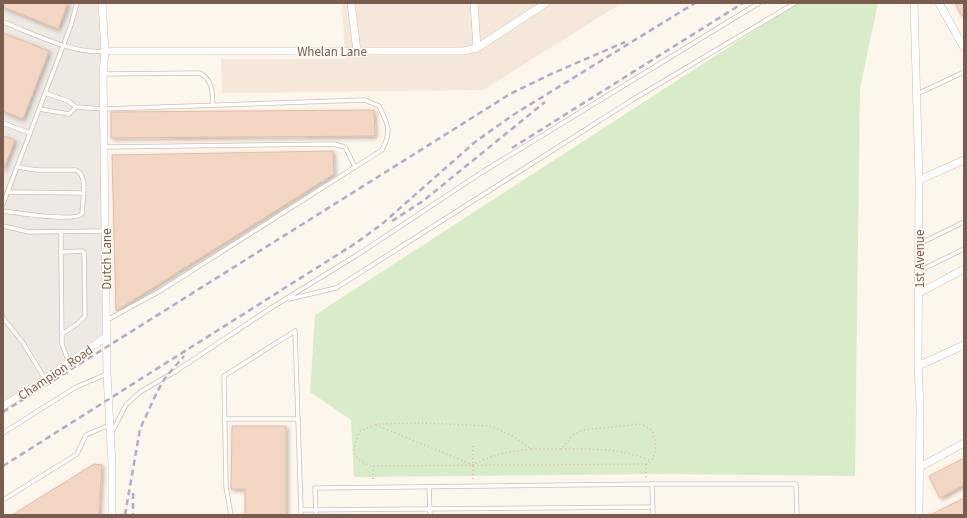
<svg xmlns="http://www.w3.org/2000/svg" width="967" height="518" viewBox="0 0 967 518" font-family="'Source Sans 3',sans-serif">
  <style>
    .residential { fill: #f5e8da }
    .industrial { fill: #efe9e4 }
    .green { fill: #d8ecc9 }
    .building { fill: #f3d5c3; stroke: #e6bba3; filter: url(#shadow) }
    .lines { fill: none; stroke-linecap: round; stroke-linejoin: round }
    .lane-casing { stroke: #d1beb0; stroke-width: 5 }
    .street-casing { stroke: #d1beb0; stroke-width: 8 }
    .path { stroke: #d9b8a5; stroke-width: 1.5; stroke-dasharray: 1 3; stroke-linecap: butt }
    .lane { stroke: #fff; stroke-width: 3.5 }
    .street { stroke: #fff; stroke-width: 7 }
    .rail { stroke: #b9a8c9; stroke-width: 2.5; stroke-dasharray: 6 4; stroke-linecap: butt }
    .labels { text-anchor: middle; stroke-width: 3; stroke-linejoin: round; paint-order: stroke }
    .street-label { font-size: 13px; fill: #7a5c4d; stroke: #fffaf3 }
  </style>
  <defs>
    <filter id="shadow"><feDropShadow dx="2" dy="2" stdDeviation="2" flood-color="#0004"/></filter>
  </defs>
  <rect width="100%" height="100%" fill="#fdf6ec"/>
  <polygon class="residential" points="342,3 622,3 483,90 222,93 221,59 345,59"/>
  <polygon class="industrial" points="3,3 103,3 106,337 3,401"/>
  <polygon class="green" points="797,3 878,3 860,88 855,476 659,474 354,477 351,420 310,392 315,315"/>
  <g class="building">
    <polygon points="3,3 68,3 58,29 3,7"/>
    <polygon points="955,3 964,3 964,15 962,16"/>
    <polygon points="3,33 49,51 23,119 3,111"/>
    <polygon points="374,110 375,136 111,138 111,112"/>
    <polygon points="3,136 15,140 3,171"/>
    <polygon points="333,151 334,174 116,311 112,155"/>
    <polygon points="232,426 286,426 286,515 245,515 245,489 231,489"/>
    <polygon points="964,458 964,485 940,498 929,476"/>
    <polygon points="94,464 102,465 99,515 12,515"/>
    <polygon points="964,498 964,515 930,515"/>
  </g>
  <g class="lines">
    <defs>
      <g id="lane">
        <path d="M3,22C32,33 74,55 105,51"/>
        <path d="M103,74L200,73C213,81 212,91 213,105"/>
        <polyline points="917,94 964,72"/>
        <path d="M76,107L104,109L365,100L379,106C388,124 392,131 382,150L160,291L107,320"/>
        <polyline points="39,109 69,114 76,107 68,101 45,93"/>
        <polyline points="3,123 30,133"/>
        <polyline points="105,147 334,144 345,147 355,167"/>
        <polyline points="8,192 83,193"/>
        <polyline points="3,204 71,25 77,3"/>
        <path d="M3,211C17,213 73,222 82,214C82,202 89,176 76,170H37L17,167"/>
        <polyline points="3,226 29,232 105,231"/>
        <polyline points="61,232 61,252"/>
        <polyline points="919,244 964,222"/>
        <polyline points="919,271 964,249"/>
        <polyline points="289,299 336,288 632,100 795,3"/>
        <polyline points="3,318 23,343 45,379"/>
        <polyline points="62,334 77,324 85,316 84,252 82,251 61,252 62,344 69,363"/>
        <polyline points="225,419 298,419"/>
        <polyline points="112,432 126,405 140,392 176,371 271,308 357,255 484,171 759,3"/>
        <polyline points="3,433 76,387 107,374"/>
        <polyline points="652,484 796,484 797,515"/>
        <polyline points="429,487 430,515"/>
        <polyline points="3,500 77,454 86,435 109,425"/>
        <polyline points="231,515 226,487 224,376 295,331 301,510"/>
        <polyline points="301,515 301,510 653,507"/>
        <polyline points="316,515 315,488 652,484 653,515"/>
      </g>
      <g id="street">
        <polyline points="102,3 105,51 103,74 107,374 112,465 112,515"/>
        <polyline points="351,3 357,51"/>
        <polyline points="474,3 477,48"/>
        <polyline points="914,3 919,180 918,366 920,406 919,515"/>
        <polyline points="939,3 964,48"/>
        <polyline points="105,51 463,51 477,48 546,3"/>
        <polyline points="919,180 964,160"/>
        <polyline points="919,293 964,269"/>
        <polyline points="918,366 964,345"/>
        <polyline points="3,406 26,392 106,337"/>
        <polyline points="920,467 964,443"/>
      </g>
    </defs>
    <use href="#lane" class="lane-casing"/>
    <use href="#street" class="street-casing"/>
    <g class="path">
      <path d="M422,423L492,426L514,437L531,449H561L572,436L582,430L641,424L652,430C656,442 659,454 648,464L370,466C350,457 352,449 360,431L377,424Z"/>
      <path d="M376,425L473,465C492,455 510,451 531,449"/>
      <polyline points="473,446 473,480"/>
      <path d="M561,449C592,449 622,448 651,461"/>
      <polyline points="646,464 646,478"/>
      <polyline points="373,466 373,482"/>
    </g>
    <use href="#lane" class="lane"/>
    <use href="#street" class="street"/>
    <g class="rail">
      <polyline points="512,148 743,3"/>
      <polyline points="392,221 423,201 545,102"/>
      <polyline points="3,412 510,94 551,74 625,42"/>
      <polyline points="3,466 356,243 382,224 475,142 513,115 695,3"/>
      <polyline points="133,493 133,515"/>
      <polyline points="125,515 140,429 157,392 165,378 184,356"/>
    </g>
  </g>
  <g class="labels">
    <g class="street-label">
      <text x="332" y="56">Whelan Lane</text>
      <text transform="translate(106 259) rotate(-90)" y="5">Dutch Lane</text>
      <text transform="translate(919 259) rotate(-90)" y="5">1st Avenue</text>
      <text transform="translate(55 372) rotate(-34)" y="5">Champion Road</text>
    </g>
  </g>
  <rect width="967" height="518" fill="none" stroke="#7a5c4d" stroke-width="8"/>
</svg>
